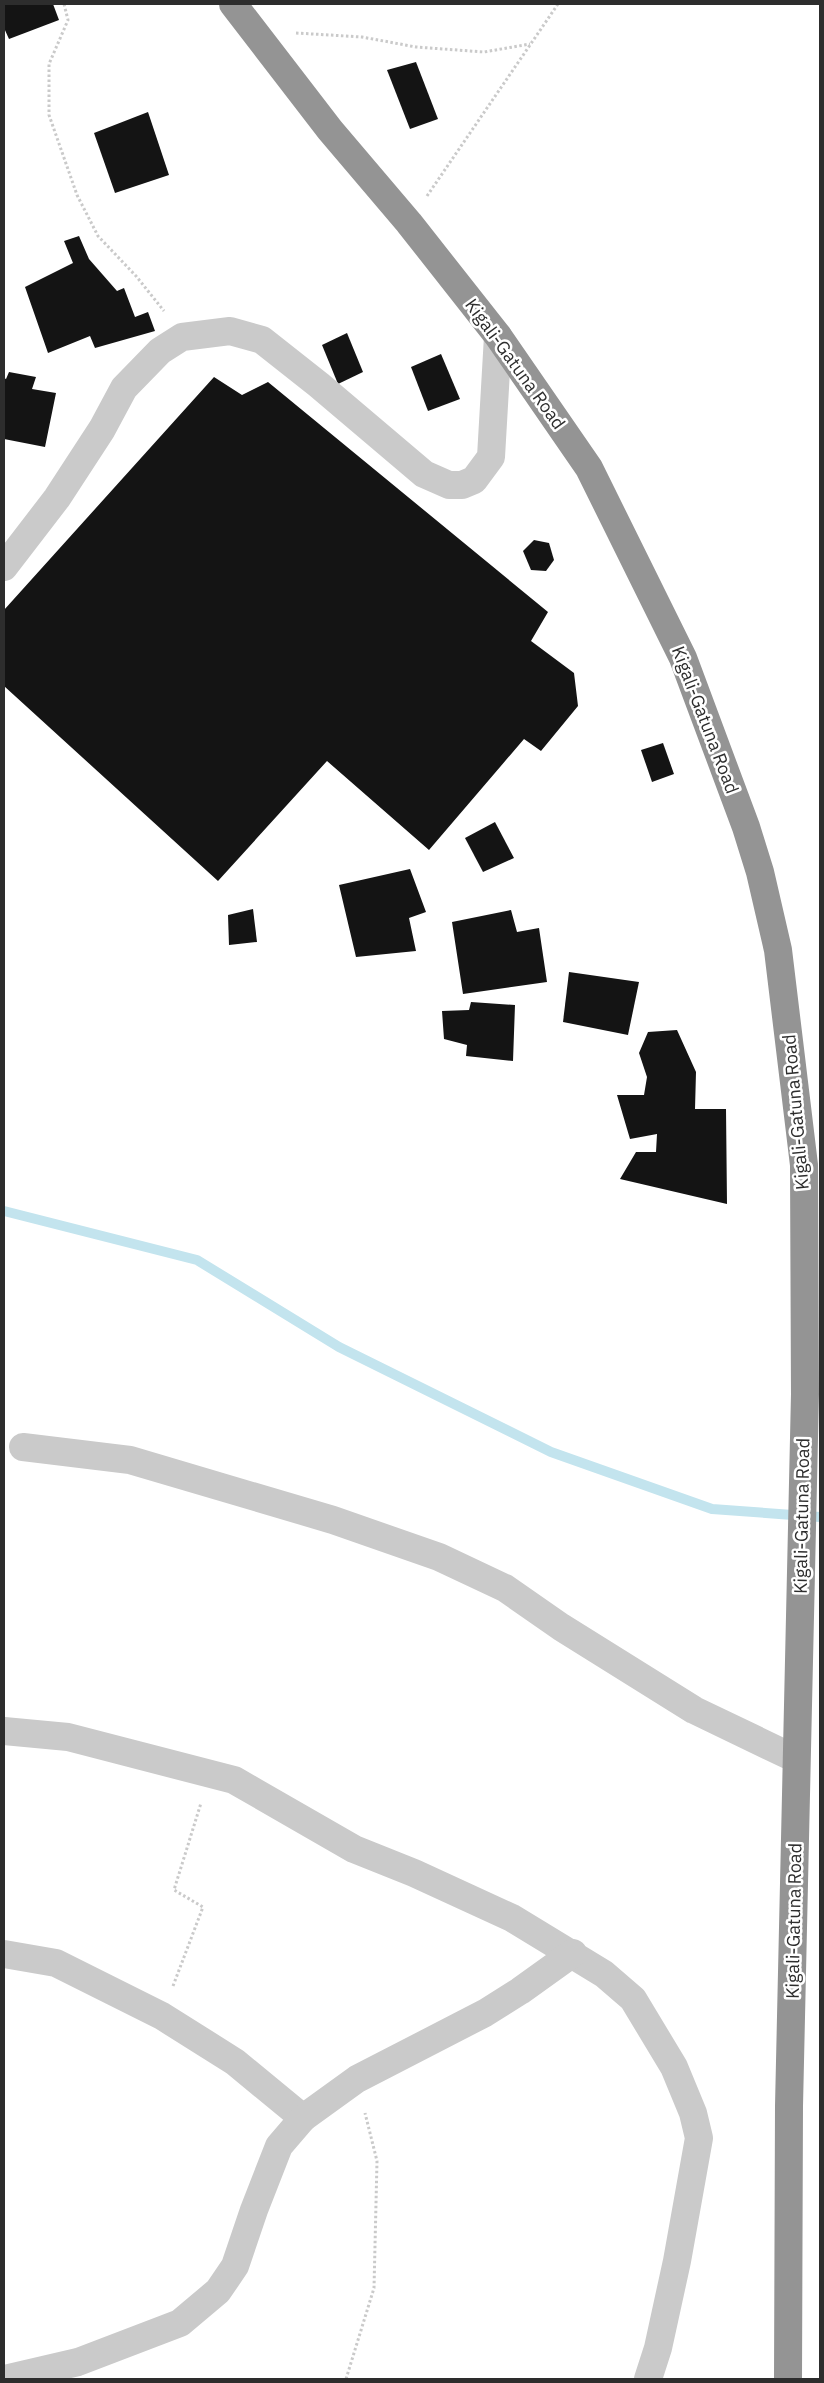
<svg xmlns="http://www.w3.org/2000/svg" width="824" height="2383" viewBox="0 0 824 2383" font-family="'IBM Plex Sans',sans-serif">
  <style>
    .lines { fill: none; stroke-linecap: round; stroke-linejoin: round }
    .stream { stroke: #c3e4ee; stroke-width: 10 }
    .building { fill: #141414 }
    .path { stroke: #cacaca; stroke-width: 3; stroke-dasharray: 2.5 2.5; stroke-linecap: butt }
    .street { stroke: #cacaca; stroke-width: 28 }
    .highway { stroke: #949494; stroke-width: 28 }
    .labels { text-anchor: middle; stroke-width: 5; stroke-linejoin: round; paint-order: stroke }
    .street-label { font-size: 18px; fill: #2d2d2d; stroke: #fff }
  </style>
  <rect width="100%" height="100%" fill="#fff"/>
  <g class="lines">
    <polyline class="stream" points="4,1211 197,1260 339,1347 551,1452 712,1509 820,1517"/>
  </g>
  <g class="building">
    <polygon points="4,4 53,4 59,20 9,39 4,28"/>
    <polygon points="416,62 438,119 410,129 387,70"/>
    <polygon points="148,112 169,175 115,193 94,133"/>
    <polygon points="79,236 89,259 117,291 124,288 135,317 148,312 155,331 95,348 90,336 48,353 25,287 73,263 64,241"/>
    <polygon points="347,333 363,372 338,384 322,345"/>
    <polygon points="441,354 460,399 428,411 411,367"/>
    <polygon points="9,372 36,377 32,389 56,393 45,447 4,439 4,378 6,379"/>
    <polygon points="214,377 242,395 268,382 548,612 531,641 574,673 578,706 541,751 524,739 429,850 327,761 218,881 4,686 4,610"/>
    <polygon points="534,540 549,543 554,560 546,571 531,570 523,551"/>
    <polygon points="663,743 674,774 652,782 641,750"/>
    <polygon points="495,822 514,858 483,872 465,838"/>
    <polygon points="410,869 426,912 409,918 416,951 356,957 339,885"/>
    <polygon points="253,909 257,942 229,945 228,915"/>
    <polygon points="511,910 517,932 539,928 547,982 463,994 452,922"/>
    <polygon points="569,972 639,982 628,1035 563,1022"/>
    <polygon points="471,1002 515,1005 513,1061 466,1056 467,1045 444,1039 442,1011 469,1010"/>
    <polygon points="677,1030 696,1072 695,1109 726,1109 727,1204 620,1179 636,1152 656,1152 657,1134 630,1139 617,1095 644,1095 647,1077 639,1053 648,1032"/>
  </g>
  <g class="lines">
    <g class="path">
      <polyline points="64,4 68,20 49,64 49,115 77,195 98,236 136,276 164,311"/>
      <polyline points="296,33 362,37 416,47 484,52 530,44"/>
      <polyline points="427,196 558,4"/>
      <polyline points="173,1986 203,1907 174,1890 201,1803"/>
      <polyline points="346,2379 374,2288 377,2161 365,2113"/>
    </g>
    <g class="street">
      <polyline points="4,567 57,498 102,429 124,388 160,351 182,337 230,331 262,340 319,385 424,474 449,485 462,485 474,480 491,457 498,336"/>
      <polyline points="23,1447 130,1460 333,1520 439,1557 505,1588 561,1627 694,1710 796,1759"/>
      <polyline points="4,1731 68,1737 234,1780 354,1849 414,1873 512,1918 604,1974 633,1999 674,2067 693,2113 699,2138 677,2261 658,2348 648,2379"/>
      <polyline points="4,1954 56,1963 162,2016 235,2062 303,2118"/>
      <polyline points="5,2379 78,2362 180,2323 218,2291 235,2266 254,2210 279,2146 303,2118 357,2079 485,2013 520,1991 573,1953"/>
    </g>
    <polyline class="highway" points="233,4 330,130 409,223 498,336 589,468 683,658 746,827 760,872 778,950 804,1165 805,1394 789,2106 788,2379"/>
  </g>
  <g class="labels">
    <g class="street-label">
      <text transform="translate(515 364) rotate(54)" y="6">Kigali-Gatuna Road</text>
      <text transform="translate(705 720) rotate(69)" y="6">Kigali-Gatuna Road</text>
      <text transform="translate(796 1112) rotate(-95)" y="6">Kigali-Gatuna Road</text>
      <text transform="translate(802 1516) rotate(-89)" y="6">Kigali-Gatuna Road</text>
      <text transform="translate(794 1921) rotate(-89)" y="6">Kigali-Gatuna Road</text>
    </g>
  </g>
  <rect width="824" height="2383" fill="none" stroke="#2d2d2d" stroke-width="10"/>
</svg>
